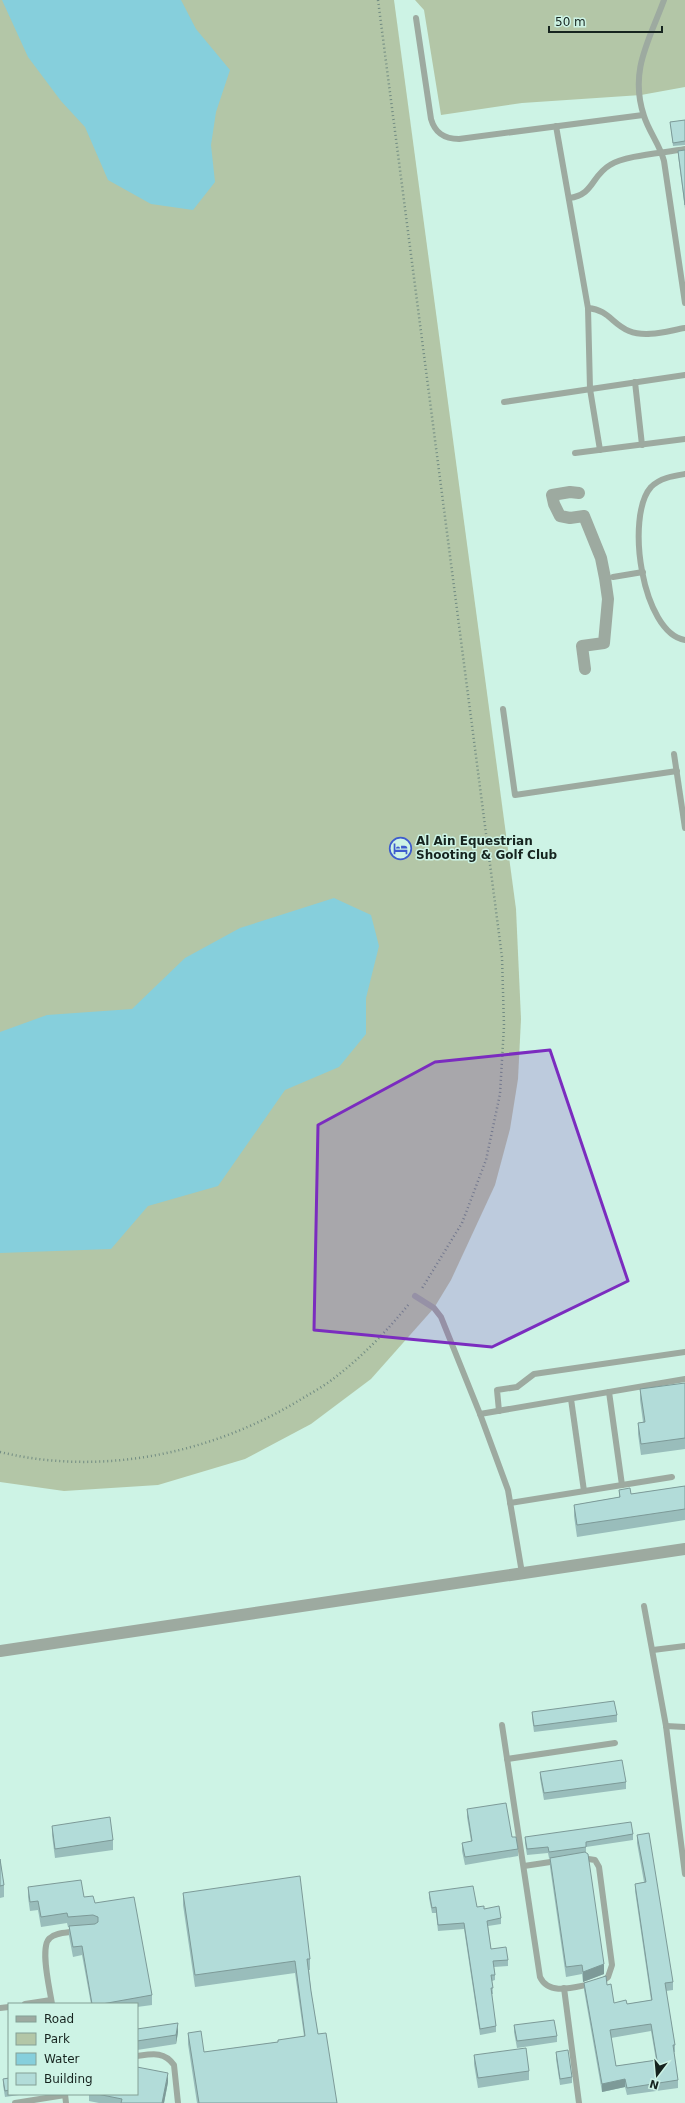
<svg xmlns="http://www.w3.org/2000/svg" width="685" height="2103" viewBox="0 0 685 2103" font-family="'DejaVu Sans',sans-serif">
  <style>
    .green { fill: #b3c6a7 }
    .water { fill: #86cfdc }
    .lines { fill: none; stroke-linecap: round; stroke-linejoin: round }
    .path { stroke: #718b82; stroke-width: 2.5; stroke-dasharray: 1 3; stroke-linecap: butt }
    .lane { stroke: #9daaa0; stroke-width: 6 }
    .street { stroke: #9daaa0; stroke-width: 12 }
    .wall { fill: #99bdbb; fill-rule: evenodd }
    .shaded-wall { fill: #7d9a98 }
    .building { fill: #b2dcd9; stroke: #7d9a98; fill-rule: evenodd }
    .marked { fill: #7b2cbf; fill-opacity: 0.2; stroke: #7b2cbf; stroke-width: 3; stroke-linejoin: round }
    .labels { text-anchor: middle; stroke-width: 3; stroke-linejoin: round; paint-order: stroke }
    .poi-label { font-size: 12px; font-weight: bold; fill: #16241f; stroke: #cdf3e5; text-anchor: start }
  </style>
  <rect width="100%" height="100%" fill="#cdf3e5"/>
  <g class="green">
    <polygon points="0,0 394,0 516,909 521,1019 518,1079 510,1129 495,1185 451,1280 434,1308 371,1379 311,1424 245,1459 158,1485 64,1491 0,1482"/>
    <polygon points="415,0 685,0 685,87 641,95 522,103 441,115 424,10"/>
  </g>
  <g class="water">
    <polygon points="2,0 181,0 196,29 230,70 216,112 211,145 215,182 193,210 151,204 108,180 85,127 61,101 28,57"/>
    <polygon points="334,898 371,915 379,946 366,998 366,1034 339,1067 285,1090 218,1186 148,1206 111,1249 0,1253 0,1032 47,1015 132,1009 185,958 240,928"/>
  </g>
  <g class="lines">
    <g class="path">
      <polyline points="378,0 502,957 504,1026 500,1094 486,1160 462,1223 421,1290"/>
      <path d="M0,1452C103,1477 214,1453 303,1398C313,1392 324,1386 333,1379C362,1357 386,1332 409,1304"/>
    </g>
    <g class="lane">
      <path d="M664,0C649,41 629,71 644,116C649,132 660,145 664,161L685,303"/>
      <path d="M416,18L431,119C435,133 444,139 459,139L643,115"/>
      <polyline points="556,126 588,308 590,389 600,450"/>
      <path d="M569,198C594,195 591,176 610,165C626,155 665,153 685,149"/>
      <path d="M588,308C609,310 612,324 629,331C646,338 667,331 685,328"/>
      <polyline points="635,382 642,445"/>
      <polyline points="504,402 685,375"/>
      <polyline points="575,453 685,439"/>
      <path d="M685,474C673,476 660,478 651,487C625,516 642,633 685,640"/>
      <polyline points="613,577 643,572"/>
      <polyline points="503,709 515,795 677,771"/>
      <polyline points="674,754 685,828"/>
      <polyline points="415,1296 434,1308 441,1317 480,1414 508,1490 522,1573"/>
      <polyline points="609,1392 622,1485"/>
      <polyline points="571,1399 584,1491"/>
      <polyline points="499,1411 497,1390 517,1387 534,1374 685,1352"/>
      <polyline points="480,1414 685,1379"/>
      <polyline points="510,1503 672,1477"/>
      <polyline points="644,1606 666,1726 685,1874"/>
      <polyline points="653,1650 685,1646"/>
      <path d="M502,1725L540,1977C549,1996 574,1987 591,1984"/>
      <polyline points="666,1726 685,1727"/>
      <polyline points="507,1759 615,1743"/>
      <polyline points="582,1858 595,1860 599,1867 612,1965 608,1977 600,1983"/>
      <polyline points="524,1866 557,1861"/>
      <polyline points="564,1988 579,2103"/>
      <polyline points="25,2004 51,2000"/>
      <path d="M52,2004C50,1990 39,1946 50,1938C56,1932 68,1933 77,1931"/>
      <polyline points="0,2008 9,2007"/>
      <path d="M137,2056C152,2054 164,2051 174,2065L178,2103"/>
      <polyline points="65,2094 66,2103"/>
      <polyline points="15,2103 65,2095"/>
    </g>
    <g class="street">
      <polyline points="579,493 570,492 552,495 554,504 560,516 570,518 584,516 601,558 605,578 608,599 604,643 582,646 585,669"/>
      <polyline points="0,1651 685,1549"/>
    </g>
  </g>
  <g class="wall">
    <polygon points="685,120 685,145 673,146 670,122"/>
    <polygon points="685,150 685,209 678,155 678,151"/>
    <polygon points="685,1383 685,1449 641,1455 638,1434 638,1423 643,1422 640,1400 640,1389"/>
    <polygon points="685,1486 685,1520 577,1537 574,1516 574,1505 619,1497 619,1490 631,1494"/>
    <polygon points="532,1712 617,1715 617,1722 534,1732 532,1718"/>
    <polygon points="540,1772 626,1782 626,1789 544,1800 540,1778"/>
    <polygon points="467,1809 512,1837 518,1849 518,1856 465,1865 462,1851 462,1843 471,1841 467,1817"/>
    <polygon points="52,1826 113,1840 113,1850 55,1858 52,1835"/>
    <polygon points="633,1834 633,1840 586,1847 586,1853 604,1974 583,1982 582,1974 566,1977 550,1867 550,1858 549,1858 548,1853 527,1855 525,1843 525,1837"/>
    <path d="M637,1835L673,1982V1990L666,1991L675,2045V2052H674L678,2080V2088L627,2095L625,2087L602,2092L584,1990V1983L607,1985L614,2003L627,2004L651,2000L635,1891V1884L644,1882L637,1843ZM651,2031L656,2060L616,2066L611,2038Z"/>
    <polygon points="0,1859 4,1885 4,1897 0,1898"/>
    <polygon points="28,1887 84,1897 95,1903 152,1995 152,2005 137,2007 137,2004 91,2004 82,1955 73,1957 69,1936 69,1927 68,1927 67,1923 41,1927 38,1910 30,1911 28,1897"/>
    <polygon points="429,1892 484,1909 501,1918 501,1924 488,1926 491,1949 508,1960 508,1966 494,1967 495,1975 495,1980 492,1981 493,1994 491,1994 496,2026 496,2032 480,2035 464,1929 438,1931 436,1913 432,1913 429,1898"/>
    <polygon points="183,1893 310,1959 310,1970 309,1970 311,1991 318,2034 337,2103 197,2103 188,2044 188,2033 204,2052 278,2042 304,2036 295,1973 195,1987 183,1905"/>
    <polygon points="514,2025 557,2036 557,2042 517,2048 514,2032"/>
    <polygon points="137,2029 178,2032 176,2044 137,2050"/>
    <polygon points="556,2052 572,2077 572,2083 560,2085 556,2059"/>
    <polygon points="474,2055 529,2071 529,2080 478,2088 474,2064"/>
    <polygon points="9,2078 9,2094 26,2094 5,2097 3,2085 3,2079"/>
    <polygon points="168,2082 164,2103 99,2103 89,2101 89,2094 137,2094"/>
  </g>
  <g class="shaded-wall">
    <polygon points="604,1964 604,1974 583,1982 583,1972"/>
    <polygon points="178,2023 178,2032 176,2044 176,2035"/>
    <polygon points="168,2073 168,2082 164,2103 162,2103"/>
    <polygon points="625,2079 625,2087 602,2092 602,2084"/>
  </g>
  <g class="building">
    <polygon points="685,120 685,141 673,143 670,122"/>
    <polygon points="685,150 685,205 678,151"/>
    <polygon points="685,1383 685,1438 641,1444 638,1423 645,1422 640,1389"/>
    <polygon points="685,1486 685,1509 577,1525 574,1505 620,1497 619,1490 630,1488 631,1494"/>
    <polygon points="614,1701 617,1715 534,1726 532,1712"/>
    <polygon points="622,1760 626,1782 544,1793 540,1772"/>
    <polygon points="506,1803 512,1837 516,1837 518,1849 465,1857 462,1843 472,1841 467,1809"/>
    <polygon points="110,1817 113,1840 55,1849 52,1826"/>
    <polygon points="631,1822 633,1834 586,1842 586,1847 549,1852 548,1847 527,1849 525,1837"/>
    <path d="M649,1833L673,1982L665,1983L675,2045H673L678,2080L627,2088L625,2079L602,2084L584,1983L606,1976L607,1985L611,1984L614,2003L626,2000L627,2004L652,2000L635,1884L646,1882L637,1835ZM651,2024L657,2060L616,2066L610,2030Z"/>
    <polygon points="585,1852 588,1854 604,1964 583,1972 582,1965 566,1967 550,1858"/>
    <polygon points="0,1859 4,1885 0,1886"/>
    <polygon points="300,1876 310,1959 307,1959 311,1991 318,2034 326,2033 337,2103 199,2103 188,2033 201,2031 204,2052 278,2042 278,2040 305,2036 295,1961 195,1975 183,1893"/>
    <polygon points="81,1880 84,1897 93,1896 95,1903 134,1897 152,1995 102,2004 92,2004 82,1946 73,1947 69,1926 95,1924 98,1922 98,1917 93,1915 68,1917 67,1913 41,1917 38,1901 30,1902 28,1887"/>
    <polygon points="473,1886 477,1907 484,1906 484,1909 499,1906 501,1918 487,1921 491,1949 506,1947 508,1960 493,1961 495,1975 491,1975 493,1988 491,1988 496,2026 480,2029 464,1923 438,1925 436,1907 432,1908 429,1892"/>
    <polygon points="554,2020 557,2036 517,2041 514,2025"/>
    <polygon points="178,2023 176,2035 137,2041 137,2029"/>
    <polygon points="526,2048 529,2071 478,2078 474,2055"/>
    <polygon points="568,2050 572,2077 560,2079 556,2052"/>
    <polygon points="137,2067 168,2073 162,2103 121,2103 122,2099 97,2094 137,2094"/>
    <polygon points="9,2078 9,2090 5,2091 3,2079"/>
  </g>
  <path class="marked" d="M550,1050L628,1281L492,1347L314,1330L318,1125L435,1062Z"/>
  <defs>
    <symbol id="hotel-ring" viewBox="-11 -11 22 22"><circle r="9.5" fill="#cdf3e5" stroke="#3d5cce" stroke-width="1.5"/><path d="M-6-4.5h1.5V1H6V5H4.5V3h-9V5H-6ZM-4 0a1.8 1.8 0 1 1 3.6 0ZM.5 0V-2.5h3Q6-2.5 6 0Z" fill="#3d5cce"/></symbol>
  </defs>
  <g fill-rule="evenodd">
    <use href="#hotel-ring" x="388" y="836" width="25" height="25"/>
  </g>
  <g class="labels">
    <g class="poi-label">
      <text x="416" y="845">Al Ain Equestrian<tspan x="416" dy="14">Shooting &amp; Golf Club</tspan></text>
    </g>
  </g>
  <rect x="8" y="2003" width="130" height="92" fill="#cdf3e5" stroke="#84a096"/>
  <rect x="16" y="2016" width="20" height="6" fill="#9daaa0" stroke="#84a096"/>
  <text x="44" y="2023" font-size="12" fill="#16241f">Road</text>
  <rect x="16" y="2033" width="20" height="12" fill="#b3c6a7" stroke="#84a096"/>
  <text x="44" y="2043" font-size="12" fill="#16241f">Park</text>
  <rect x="16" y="2053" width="20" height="12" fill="#86cfdc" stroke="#84a096"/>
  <text x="44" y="2063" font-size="12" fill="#16241f">Water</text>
  <rect x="16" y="2073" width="20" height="12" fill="#b2dcd9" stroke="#84a096"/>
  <text x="44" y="2083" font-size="12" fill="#16241f">Building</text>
  <g transform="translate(657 2075) rotate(196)" stroke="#cdf3e5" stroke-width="3" paint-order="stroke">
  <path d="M0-3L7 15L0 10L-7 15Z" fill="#16241f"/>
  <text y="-6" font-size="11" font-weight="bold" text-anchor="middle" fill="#16241f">N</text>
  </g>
  <path d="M549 26v6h113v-6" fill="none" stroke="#16241f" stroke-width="2"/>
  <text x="555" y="26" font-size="12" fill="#16241f" stroke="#cdf3e5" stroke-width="3" paint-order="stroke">50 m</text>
</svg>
